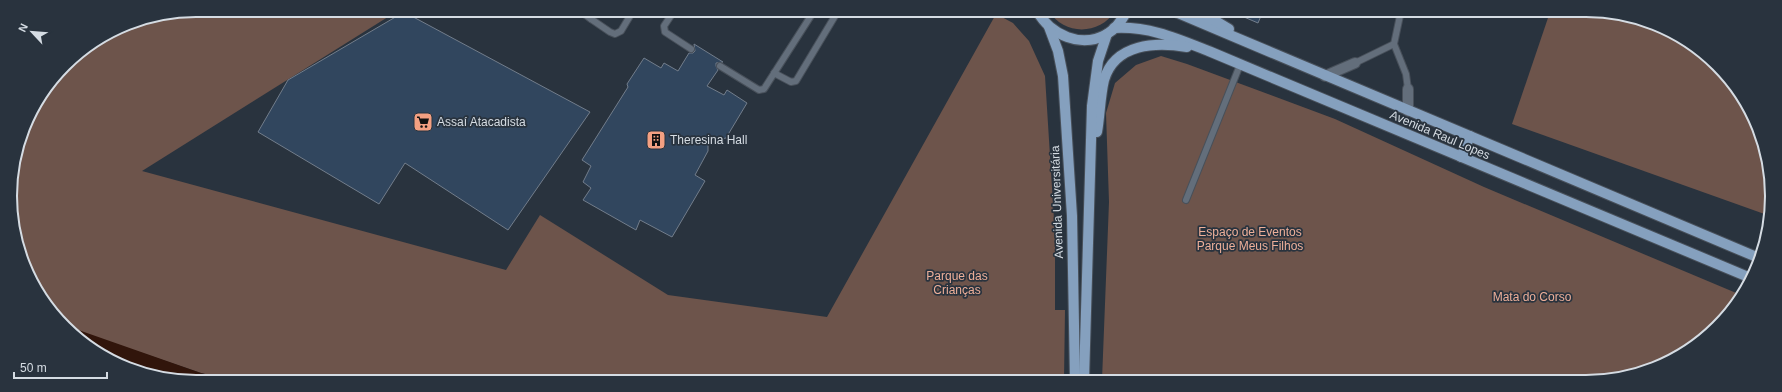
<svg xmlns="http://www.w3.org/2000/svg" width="1782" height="392" viewBox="0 0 1782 392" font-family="Arial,sans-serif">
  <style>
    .green { fill: #6d544b }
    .water { fill: #31150b }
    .building { fill: #31465e; stroke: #727d8b }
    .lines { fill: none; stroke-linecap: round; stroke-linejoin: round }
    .service-casing { stroke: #48505a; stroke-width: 8 }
    .minor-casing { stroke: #48505a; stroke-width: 12 }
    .primary-casing { stroke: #48505a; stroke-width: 12 }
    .service { stroke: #636e7b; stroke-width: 6 }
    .minor { stroke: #636e7b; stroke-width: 10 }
    .primary { stroke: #85a0be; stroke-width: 10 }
    .labels { text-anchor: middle; stroke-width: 3.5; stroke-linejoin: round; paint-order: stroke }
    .poi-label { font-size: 12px; fill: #d5dce3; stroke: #29333e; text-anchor: start }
    .street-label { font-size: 12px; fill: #d5dce3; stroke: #29333e }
    .park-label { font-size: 12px; fill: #edaf99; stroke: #29333e }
    .rim { fill: none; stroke: #d5dce3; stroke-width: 2 }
  </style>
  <rect width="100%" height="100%" fill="#29333e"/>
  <g class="green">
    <polygon points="196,10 399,10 142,171 506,270 540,215 668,295 827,317 996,14 1013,23 1029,41 1045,76 1055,236 1055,310 1065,310 1064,380 229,380 201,373 92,336 67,326 49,309 16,244 10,184 29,114 73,56 125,24"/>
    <path d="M1049,11H1115C1100,35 1064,36 1049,11Z"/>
    <polygon points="1550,12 1611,12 1679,35 1734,83 1766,148 1770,216 1512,124"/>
    <polygon points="1161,56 1187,64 1335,119 1484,187 1741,295 1717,328 1668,363 1610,380 1102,380 1109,202 1106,113 1115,83 1136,65"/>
  </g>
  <polygon class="water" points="67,326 201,373 229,380 171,380 103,357"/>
  <g class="building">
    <polygon points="1230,11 1263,11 1258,23"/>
    <polygon points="404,12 590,112 508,230 405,163 379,204 258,132 288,80"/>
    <polygon points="694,44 723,62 716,63 716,66 718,70 707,86 724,95 727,90 747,103 726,138 708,143 708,151 695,175 705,181 672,237 640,220 636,230 583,200 591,188 583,182 591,166 582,160 628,87 627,84 644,58 661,68 664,63 678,71 689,53 693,53 695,51"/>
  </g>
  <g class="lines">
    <defs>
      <g id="service">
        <polyline points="579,10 591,19 596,10"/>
        <polyline points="674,11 664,26 665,32 691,49"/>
        <polyline points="1401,11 1394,44 1406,74 1408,89"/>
        <polyline points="591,19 610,32 615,34 621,31 633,11"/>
        <polyline points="1355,63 1394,44"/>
        <polyline points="720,66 759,90 764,89 814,11"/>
        <polyline points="774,73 791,82 796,81 838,11"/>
        <polyline points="1186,200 1240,65"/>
      </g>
      <g id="minor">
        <polyline points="1325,76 1355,63"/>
        <polyline points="1408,89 1408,111"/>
      </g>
      <g id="primary">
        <path d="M1037,11C1051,35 1081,49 1107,34C1116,29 1122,20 1127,11"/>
        <polyline points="1173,11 1759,258"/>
        <polyline points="1199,11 1229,29"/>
        <polyline points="1049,27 1058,51 1063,76 1072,216 1075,380"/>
        <path d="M1114,28C1150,26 1178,39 1211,52L1753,279"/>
        <path d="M1097,132C1100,115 1100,97 1104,80C1115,43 1156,42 1187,47"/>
        <polyline points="1461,157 1470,136"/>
        <polyline points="1084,380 1092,106 1098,61 1107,34"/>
      </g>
    </defs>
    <use href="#service" class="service-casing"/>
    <use href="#minor" class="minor-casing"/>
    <use href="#primary" class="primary-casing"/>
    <use href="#service" class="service"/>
    <use href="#minor" class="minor"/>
    <use href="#primary" class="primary"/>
  </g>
  <defs>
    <symbol id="supermarket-square" viewBox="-11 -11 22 22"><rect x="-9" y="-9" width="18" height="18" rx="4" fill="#f3a082" stroke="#29333e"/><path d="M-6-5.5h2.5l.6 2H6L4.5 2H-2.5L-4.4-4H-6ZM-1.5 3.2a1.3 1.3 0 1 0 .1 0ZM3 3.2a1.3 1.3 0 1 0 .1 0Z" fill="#111"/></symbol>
    <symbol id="building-square" viewBox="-11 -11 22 22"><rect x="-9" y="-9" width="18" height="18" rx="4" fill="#f3a082" stroke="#29333e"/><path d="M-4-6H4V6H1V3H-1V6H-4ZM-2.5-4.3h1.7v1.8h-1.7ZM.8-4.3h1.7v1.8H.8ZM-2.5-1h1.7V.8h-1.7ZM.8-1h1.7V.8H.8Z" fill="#111"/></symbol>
  </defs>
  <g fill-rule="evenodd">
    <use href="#supermarket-square" x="412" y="111" width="22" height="22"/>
    <use href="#building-square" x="645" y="129" width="22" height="22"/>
  </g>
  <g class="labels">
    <g class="poi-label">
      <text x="437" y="126">Assaí Atacadista</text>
      <text x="670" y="144">Theresina Hall</text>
    </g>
    <g class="street-label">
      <text transform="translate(1440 135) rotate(23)" y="4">Avenida Raul Lopes</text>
      <text transform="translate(1057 202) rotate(-92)" y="4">Avenida Universitária</text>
    </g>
    <g class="park-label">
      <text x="1250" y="236">Espaço de Eventos<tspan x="1250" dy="14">Parque Meus Filhos</tspan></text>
      <text x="957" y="280">Parque das<tspan x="957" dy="14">Crianças</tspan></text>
      <text x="1532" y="301">Mata do Corso</text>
    </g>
  </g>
  <path d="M0 0H1782V392H0ZM196 17H1586A179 179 0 0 1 1765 196V196A179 179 0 0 1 1586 375H196A179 179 0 0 1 17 196V196A179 179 0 0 1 196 17Z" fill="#29333e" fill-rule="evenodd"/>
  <path class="rim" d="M196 17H1586A179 179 0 0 1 1765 196V196A179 179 0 0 1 1586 375H196A179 179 0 0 1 17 196V196A179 179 0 0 1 196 17Z"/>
  <g transform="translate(32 32) rotate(296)" stroke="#29333e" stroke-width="3" paint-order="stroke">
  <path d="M0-3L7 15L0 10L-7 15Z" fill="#d5dce3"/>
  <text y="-6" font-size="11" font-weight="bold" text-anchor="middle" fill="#d5dce3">N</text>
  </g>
  <path d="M14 372v6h93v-6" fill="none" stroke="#d5dce3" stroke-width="2"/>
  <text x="20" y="372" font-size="12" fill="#d5dce3" stroke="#29333e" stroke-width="3" paint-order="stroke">50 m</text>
</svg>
